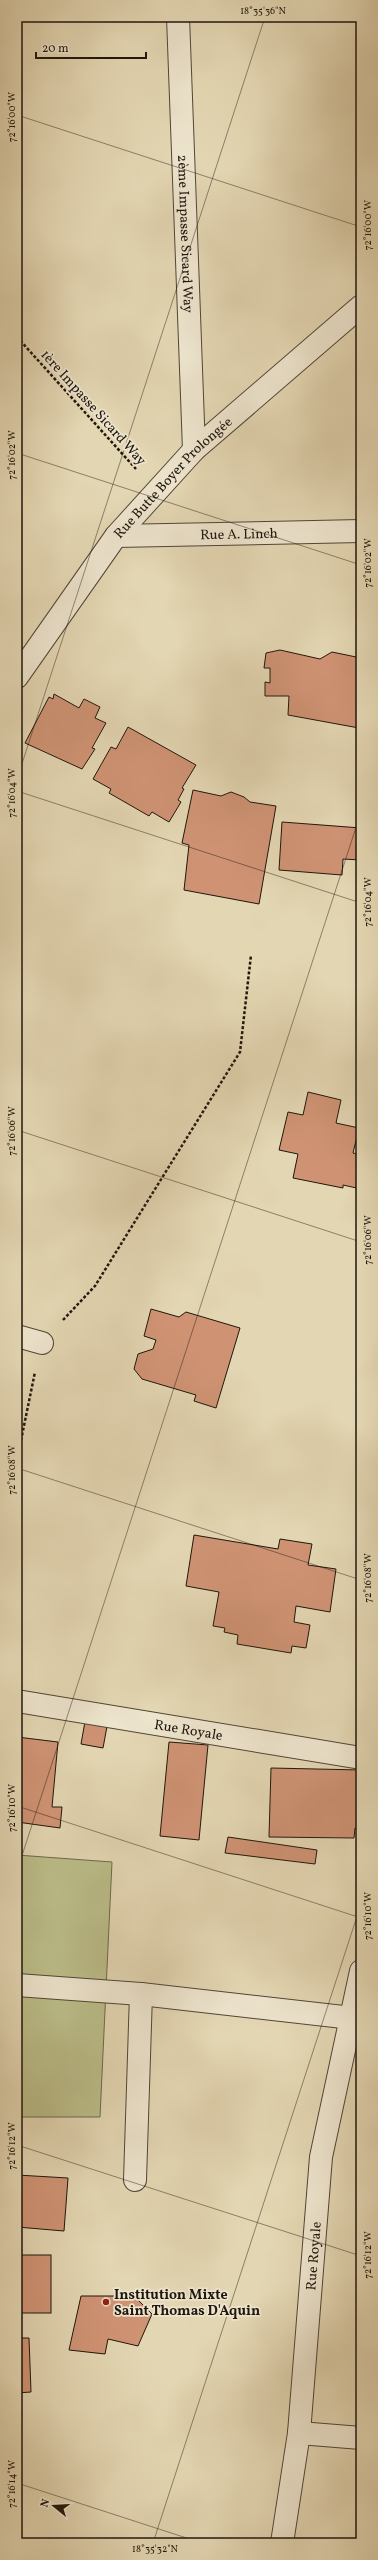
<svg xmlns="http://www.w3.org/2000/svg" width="378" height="2560" viewBox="0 0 378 2560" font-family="Vollkorn,serif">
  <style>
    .green { fill: #babc88; stroke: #6c694a }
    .building { fill: #cf9374; stroke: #1f160d }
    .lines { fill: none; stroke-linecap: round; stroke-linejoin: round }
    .minor-casing { stroke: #504636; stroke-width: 24 }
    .path { stroke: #1f160d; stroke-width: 2.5; stroke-dasharray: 3 2; stroke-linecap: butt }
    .minor { stroke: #ede4cd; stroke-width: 22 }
    .ticks { fill: none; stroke: #1f160d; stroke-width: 1; stroke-opacity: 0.45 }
    .poi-dot { fill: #8f2418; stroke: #ede4cd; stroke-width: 1.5 }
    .labels { text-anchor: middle; stroke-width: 3.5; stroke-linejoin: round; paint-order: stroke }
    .street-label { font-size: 14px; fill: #1f160d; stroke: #ede4cd }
    .poi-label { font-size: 14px; font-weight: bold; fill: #1f160d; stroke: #ede4cd; text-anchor: start }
    .neatline { fill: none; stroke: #1f160d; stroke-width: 1.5 }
    .ticks-label { font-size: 10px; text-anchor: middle; fill: #1f160d }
  </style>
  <rect width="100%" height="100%" fill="#e3d6b2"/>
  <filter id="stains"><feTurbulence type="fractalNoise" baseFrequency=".005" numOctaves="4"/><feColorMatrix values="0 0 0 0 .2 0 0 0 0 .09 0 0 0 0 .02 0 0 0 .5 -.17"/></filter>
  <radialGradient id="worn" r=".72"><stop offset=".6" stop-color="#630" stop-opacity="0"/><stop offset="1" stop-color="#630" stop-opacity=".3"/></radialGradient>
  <polygon class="green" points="17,1855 112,1862 100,2117 17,2117"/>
  <g class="building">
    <polygon points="280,650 320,659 332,652 361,658 359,728 288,715 289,696 265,696 265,682 270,683 270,668 264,668 266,653"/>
    <polygon points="54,694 79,708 84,699 100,707 95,718 106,723 92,748 95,749 82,769 25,743 49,697 53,699"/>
    <polygon points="128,727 196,765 182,788 184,789 178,800 181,802 169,822 152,812 149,816 109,793 111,789 93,779 111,747 116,749"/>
    <polygon points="193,790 221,796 231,792 244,797 250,802 276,806 259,904 184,890 189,845 182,843"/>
    <polygon points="282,822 361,828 361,860 343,859 342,875 279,870"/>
    <polygon points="308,1092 341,1100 336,1123 359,1128 353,1153 361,1155 361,1189 343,1185 343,1188 293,1178 298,1154 279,1150 288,1112 303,1115"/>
    <polygon points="151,1309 179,1317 186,1312 240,1328 216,1408 194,1401 196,1395 142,1379 134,1369 138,1354 153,1349 156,1340 144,1336"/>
    <polygon points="194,1535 278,1549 280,1539 312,1544 308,1565 336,1569 330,1612 296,1606 294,1622 310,1625 306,1648 292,1646 291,1653 237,1644 238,1635 224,1632 225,1628 213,1626 219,1592 186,1586"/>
    <polygon points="86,1716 108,1721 103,1748 81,1744"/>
    <polygon points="17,1737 58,1742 52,1807 62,1807 60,1828 17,1822"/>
    <polygon points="169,1742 208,1745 199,1840 160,1836"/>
    <polygon points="271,1768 361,1770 361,1828 355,1828 354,1838 269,1837"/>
    <polygon points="228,1837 317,1850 315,1864 225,1853"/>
    <polygon points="17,2175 68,2178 64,2231 17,2227"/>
    <rect x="17" y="2255" width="34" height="58"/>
    <polygon points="81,2296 134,2296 152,2314 138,2346 108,2339 105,2354 69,2350"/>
    <polygon points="17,2338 29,2338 31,2392 17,2393"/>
  </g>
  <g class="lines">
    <defs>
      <g id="minor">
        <path id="s1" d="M178,17L194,450"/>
        <path id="s2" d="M116,536L361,531"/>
        <path id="s3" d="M17,677L116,536L194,450L361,306"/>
        <polyline points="17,1336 42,1343"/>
        <path id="s4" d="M17,1701L361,1758"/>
        <polyline points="17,1985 141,1994 361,2019"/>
        <polyline points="135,2180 141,1994"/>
        <polyline points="299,2433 361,2438"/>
        <path id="s5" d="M282,2543L299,2433L321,2157L361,1971"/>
      </g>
    </defs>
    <use href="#minor" class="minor-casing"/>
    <g class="path">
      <polyline points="17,337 136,469"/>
      <polyline points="63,1320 95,1286 240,1052 251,955"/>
      <polyline points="17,1460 35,1372"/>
    </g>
    <use href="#minor" class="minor"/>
  </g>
  <path class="ticks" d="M17,115L361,227M17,453L361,565M17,779L265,17M17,791L361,903M17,1130L361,1242M17,1468L361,1580M17,1806L361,1918M17,1871L361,812M17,2145L361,2256M17,2483L202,2543M153,2543L361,1904"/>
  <circle class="poi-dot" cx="106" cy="2302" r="4"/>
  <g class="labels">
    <g class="street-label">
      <text dy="5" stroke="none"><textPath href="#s1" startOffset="217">2ème Impasse Sicard Way</textPath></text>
      <text transform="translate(94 407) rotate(48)" y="5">1ère Impasse Sicard Way</text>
      <text dy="5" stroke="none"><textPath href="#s3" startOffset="254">Rue Butte Boyer Prolongée</textPath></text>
      <text dy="5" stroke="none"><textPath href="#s2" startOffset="123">Rue A. Linch</textPath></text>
      <text dy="5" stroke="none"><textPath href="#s4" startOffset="174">Rue Royale</textPath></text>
      <text dy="5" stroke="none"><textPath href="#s5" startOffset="289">Rue Royale</textPath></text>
    </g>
    <g class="poi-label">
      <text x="114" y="2299">Institution Mixte<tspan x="114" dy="16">Saint Thomas D'Aquin</tspan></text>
    </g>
  </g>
  <rect width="378" height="2560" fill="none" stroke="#e3d6b2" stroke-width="44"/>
  <g transform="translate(54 2506) rotate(288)" stroke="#ede4cd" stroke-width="3" paint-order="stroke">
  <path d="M0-3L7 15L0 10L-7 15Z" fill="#1f160d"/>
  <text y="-6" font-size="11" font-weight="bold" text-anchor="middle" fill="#1f160d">N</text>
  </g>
  <path d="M36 52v6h110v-6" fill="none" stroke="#1f160d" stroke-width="2"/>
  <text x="42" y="52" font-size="12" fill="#1f160d" stroke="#ede4cd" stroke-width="3" paint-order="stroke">20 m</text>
  <rect x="22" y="22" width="334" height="2516" class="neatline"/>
  <g class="ticks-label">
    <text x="263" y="14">18°35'36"N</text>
    <text transform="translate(11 117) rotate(-90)" y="4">72°16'00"W</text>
    <text transform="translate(367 225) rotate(-90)" y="4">72°16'00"W</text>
    <text transform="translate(11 455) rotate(-90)" y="4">72°16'02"W</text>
    <text transform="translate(367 563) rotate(-90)" y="4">72°16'02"W</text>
    <text transform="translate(11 793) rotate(-90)" y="4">72°16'04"W</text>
    <text transform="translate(367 902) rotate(-90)" y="4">72°16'04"W</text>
    <text transform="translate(11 1131) rotate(-90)" y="4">72°16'06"W</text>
    <text transform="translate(367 1240) rotate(-90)" y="4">72°16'06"W</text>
    <text transform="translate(11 1470) rotate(-90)" y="4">72°16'08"W</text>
    <text transform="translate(367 1578) rotate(-90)" y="4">72°16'08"W</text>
    <text transform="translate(11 1808) rotate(-90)" y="4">72°16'10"W</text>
    <text transform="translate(367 1916) rotate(-90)" y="4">72°16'10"W</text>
    <text transform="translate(11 2146) rotate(-90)" y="4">72°16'12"W</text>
    <text transform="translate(367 2255) rotate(-90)" y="4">72°16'12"W</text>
    <text transform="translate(11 2484) rotate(-90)" y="4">72°16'14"W</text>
    <text x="155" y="2552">18°35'32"N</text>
  </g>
  <rect width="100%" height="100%" filter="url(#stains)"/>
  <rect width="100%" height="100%" fill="url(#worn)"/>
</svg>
